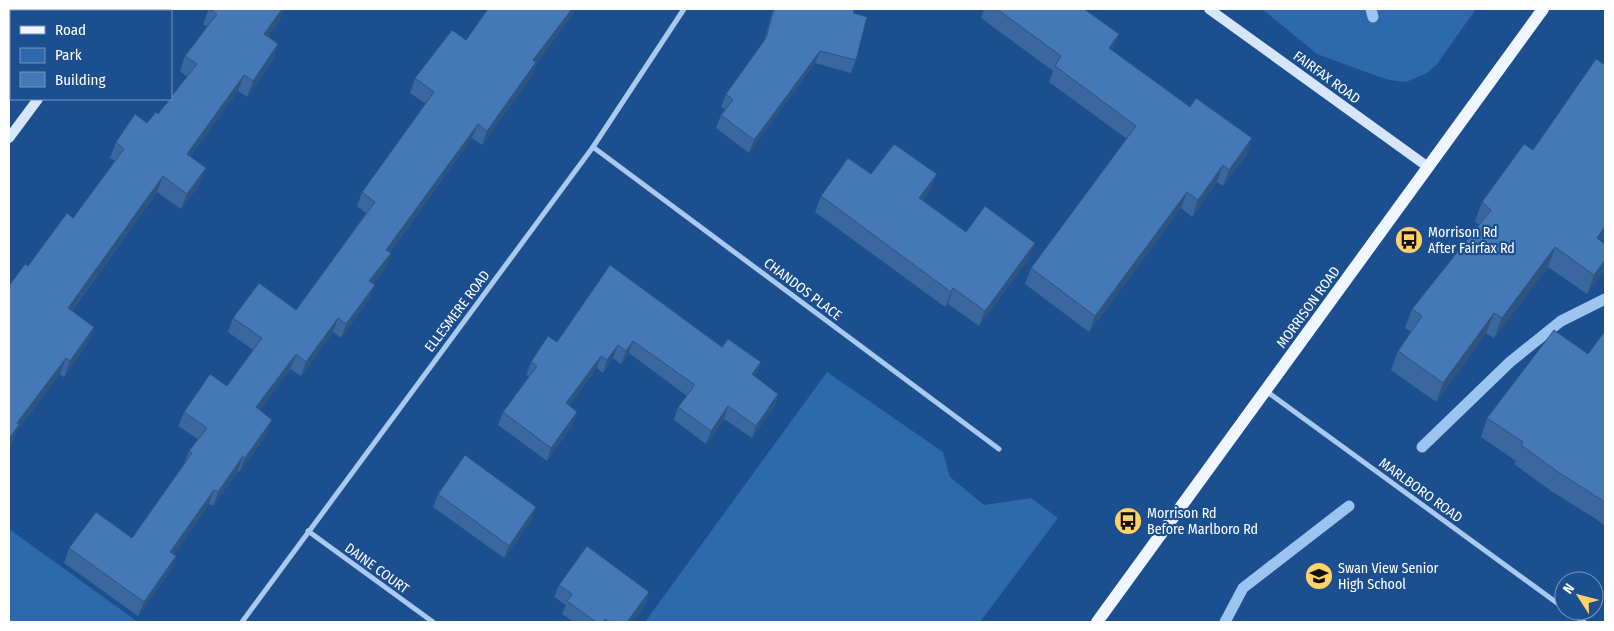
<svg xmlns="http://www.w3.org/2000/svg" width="1614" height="631" viewBox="0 0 1614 631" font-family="'Fira Sans Condensed',sans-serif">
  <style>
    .green { fill: #2e69ad }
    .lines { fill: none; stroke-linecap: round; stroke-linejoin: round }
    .stream { stroke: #9cc4f0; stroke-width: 11 }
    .street { stroke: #a9c9ee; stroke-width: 5 }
    .secondary { stroke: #d6e6fa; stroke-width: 10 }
    .primary { stroke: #f0f6ff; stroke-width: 12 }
    .wall { fill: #3a679d }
    .shaded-wall { fill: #305480 }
    .building { fill: #4478b7; stroke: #305480 }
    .labels { text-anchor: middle; stroke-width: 4.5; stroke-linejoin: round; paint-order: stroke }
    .street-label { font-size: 14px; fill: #fff; stroke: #1b4f8f }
    .poi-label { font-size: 14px; fill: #fff; stroke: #1b4f8f; text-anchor: start }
  </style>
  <rect width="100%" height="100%" fill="#1b4f8f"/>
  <g class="green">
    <polygon points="1262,9 1476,9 1437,64 1427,73 1406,82 1389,80 1374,75 1317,54"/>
    <polygon points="827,372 943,452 950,477 984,505 1031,498 1058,518 980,622 645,622"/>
    <polygon points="9,529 138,622 9,622"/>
  </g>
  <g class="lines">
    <g class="stream">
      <polyline points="1371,9 1373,17"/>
      <polyline points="1422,447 1510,362 1561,321 1605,299"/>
      <polyline points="1225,622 1243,588 1349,506"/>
    </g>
    <g class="street">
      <polyline points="593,147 999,449"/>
      <polyline points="1266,391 1564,608"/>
      <polyline points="308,531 433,622"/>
      <polyline points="1569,611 1584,622"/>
      <polyline points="242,622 593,147 684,9"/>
    </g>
    <g class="secondary">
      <polyline points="1209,9 1428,167"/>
      <polyline points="102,11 104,9"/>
      <polyline points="9,138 38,99"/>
    </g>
    <polyline class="primary" points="1097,622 1543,9"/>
  </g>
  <g class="wall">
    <polygon points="209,9 283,9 279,22 268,36 278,44 273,59 247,97 238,91 190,156 200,184 181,209 157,192 72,311 94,327 88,343 64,377 60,374 17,431 14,440 9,447 9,286 28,266 73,218 115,161 110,158 116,142 147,123 158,114 187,77 180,71 185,56 207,27 203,24"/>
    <polygon points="488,9 575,9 572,15 536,64 531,77 482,145 472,138 390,252 391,253 386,267 373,284 369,299 341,338 333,332 301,376 290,369 259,410 267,434 239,472 238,471 213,506 209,504 173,555 176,556 171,570 138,616 64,563 69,548 132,538 184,464 189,451 198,439 178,426 184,412 227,386 253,350 228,332 233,318 296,310 366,213 357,206 362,192 426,104 410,93 415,78 466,40"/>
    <polygon points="773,9 854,9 853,13 856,60 851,73 815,63 749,153 716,128 721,115 725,110 721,107 726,94 764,41"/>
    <polygon points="984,9 1084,9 1119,34 1112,51 1247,154 1223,186 1217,182 1192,217 1181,208 1089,332 1025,284 1031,268 1127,139 1049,82 1053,71 981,18"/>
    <polygon points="871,174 931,189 923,200 966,232 1035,243 1029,258 979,326 948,304 945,307 815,212 821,196"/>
    <polygon points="1482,202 1601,241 1605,244 1605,270 1587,294 1548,267 1494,338 1486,333 1436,402 1391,370 1398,351 1411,332 1405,328 1412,309 1479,225 1475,221"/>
    <polygon points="610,265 722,347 761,362 755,377 778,394 774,407 752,438 724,419 706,444 674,420 678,407 687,396 629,353 621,364 613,358 603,373 597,368 569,405 577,412 573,424 547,461 498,425 503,412 529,376 526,375 531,362 557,342"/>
    <polygon points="1605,331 1605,526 1596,519 1551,491 1514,464 1516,461 1481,437 1487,418 1588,354"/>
    <polygon points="438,494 532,520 504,558 433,507"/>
    <polygon points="559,585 649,592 645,605 632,622 574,622 562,614 566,605 554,597"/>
  </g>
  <g class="shaded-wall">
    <polygon points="282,9 283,9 279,22 259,49 264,34"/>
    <polygon points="572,9 575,9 572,15 536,64 531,77 482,145 487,131 533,60"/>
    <polygon points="1119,34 1113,50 1103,65 1109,48"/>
    <polygon points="278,44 273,59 247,97 253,81"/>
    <polygon points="820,51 815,63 749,153 754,140"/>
    <polygon points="244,75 238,91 181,169 187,154"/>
    <polygon points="478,124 472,138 381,264 386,250"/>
    <polygon points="1252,138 1247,154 1223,186 1229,170"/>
    <polygon points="1223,165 1217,182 1192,217 1198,200"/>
    <polygon points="206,168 200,184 181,209 187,194"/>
    <polygon points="937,174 931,189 913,213 919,198"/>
    <polygon points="163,176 157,192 62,324 68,308"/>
    <polygon points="1187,192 1181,208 1089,332 1095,316"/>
    <polygon points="1605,226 1605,235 1590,258 1597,238"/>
    <polygon points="1035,243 1029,258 979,326 985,311"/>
    <polygon points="1555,247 1548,267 1494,338 1502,318"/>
    <polygon points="391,253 386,267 364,295 369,281"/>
    <polygon points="1605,260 1605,270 1587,294 1594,275"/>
    <polygon points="375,285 369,299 341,338 346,324"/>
    <polygon points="953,288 948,304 945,307 951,292"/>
    <polygon points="1494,313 1486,333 1436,402 1443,383"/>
    <polygon points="338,318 333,332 301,376 306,362"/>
    <polygon points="94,327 88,343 64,377 70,361"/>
    <polygon points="633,341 629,353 621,364 626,351"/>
    <polygon points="618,345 613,358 603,373 607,360"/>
    <polygon points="296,354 290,369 251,422 256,407"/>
    <polygon points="601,356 597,368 561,416 566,403"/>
    <polygon points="66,358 60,374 17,431 14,440 9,447 9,439 17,423"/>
    <polygon points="761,362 756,375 747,387 752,374"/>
    <polygon points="778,394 774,407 752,438 756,426"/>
    <polygon points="728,406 724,419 706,444 711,431"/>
    <polygon points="577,412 573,424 547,461 551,448"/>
    <polygon points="272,420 267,434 239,472 245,458"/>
    <polygon points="243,456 238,471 213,506 218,492"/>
    <polygon points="214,490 209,504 165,567 170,552"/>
    <polygon points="536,507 532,520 504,558 509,546"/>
    <polygon points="176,556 171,570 138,616 144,602"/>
    <polygon points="649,592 645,605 632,622 627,622"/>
  </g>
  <g class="building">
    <polygon points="209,9 282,9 264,34 278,44 253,81 244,75 187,154 206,168 187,194 163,176 68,308 94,327 70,361 66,358 17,423 19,425 9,439 9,286 25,264 28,266 67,213 73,218 124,149 116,142 135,114 147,123 156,112 158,114 170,99 171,99 171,97 197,64 185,56 217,14"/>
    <polygon points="488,9 572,9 533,60 536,62 487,131 478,124 386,250 391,253 369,281 375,285 346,324 338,318 306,362 296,354 256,407 272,420 245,458 243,456 218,492 214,490 170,552 176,556 144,602 69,548 96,512 132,538 192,453 189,451 207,428 184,412 210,374 227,386 262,338 233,318 259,283 296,310 375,202 362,192 434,92 415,78 452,30 466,40"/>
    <polygon points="774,9 854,9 853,13 867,17 856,60 820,51 754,140 721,115 733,100 726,94 766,38"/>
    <polygon points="997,9 1084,9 1119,34 1109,48 1190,107 1196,98 1252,138 1229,170 1223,165 1198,200 1187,192 1095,316 1031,268 1136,126 1055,66 1061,56"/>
    <polygon points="1596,59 1605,65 1605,226 1597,238 1605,244 1605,260 1594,275 1555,247 1502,318 1494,313 1443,383 1398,351 1422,316 1412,309 1491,210 1482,202 1524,144 1533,150"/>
    <polygon points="894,144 937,174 919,198 966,232 985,206 1035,243 985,311 953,288 951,292 821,196 848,158 871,174"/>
    <polygon points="610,265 722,347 728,339 761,362 752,374 778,394 756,426 728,406 711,431 678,407 695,385 633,341 626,351 618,345 607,360 601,356 566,403 577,412 551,448 503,412 537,366 531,362 548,336 557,342"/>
    <polygon points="1554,330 1588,354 1605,331 1605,502 1558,472 1521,445 1523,442 1487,418"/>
    <polygon points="465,455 536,507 509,546 438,494"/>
    <polygon points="587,546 649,592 627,622 610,622 605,619 603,622 596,622 567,601 572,594 559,585"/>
  </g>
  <defs>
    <symbol id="bus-disc" viewBox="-11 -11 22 22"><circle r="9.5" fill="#ffd166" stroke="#1b4f8f"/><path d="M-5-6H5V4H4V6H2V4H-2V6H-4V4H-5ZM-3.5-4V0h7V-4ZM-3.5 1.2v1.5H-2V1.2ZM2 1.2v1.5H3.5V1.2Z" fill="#111"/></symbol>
    <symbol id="school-disc" viewBox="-11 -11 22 22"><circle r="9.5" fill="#ffd166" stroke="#1b4f8f"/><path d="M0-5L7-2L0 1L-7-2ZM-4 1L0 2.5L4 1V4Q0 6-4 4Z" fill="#111"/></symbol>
  </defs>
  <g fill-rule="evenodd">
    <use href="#bus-disc" x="1393" y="224" width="32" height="32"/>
    <use href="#bus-disc" x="1112" y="505" width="32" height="32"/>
    <use href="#school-disc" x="1303" y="560" width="32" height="32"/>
  </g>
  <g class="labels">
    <g class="street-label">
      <text transform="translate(1327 77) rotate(36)" y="5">FAIRFAX ROAD</text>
      <text transform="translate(803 289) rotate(37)" y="5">CHANDOS PLACE</text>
      <text transform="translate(1308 307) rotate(-54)" y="5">MORRISON ROAD</text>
      <text transform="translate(457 311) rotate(-53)" y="5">ELLESMERE ROAD</text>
      <text transform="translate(1421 490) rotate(36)" y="5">MARLBORO ROAD</text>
      <text transform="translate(377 568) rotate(36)" y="5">DAINE COURT</text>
    </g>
    <g class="poi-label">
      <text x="1428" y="237">Morrison Rd<tspan x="1428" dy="16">After Fairfax Rd</tspan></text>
      <text x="1147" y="518">Morrison Rd<tspan x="1147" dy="16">Before Marlboro Rd</tspan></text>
      <text x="1338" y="573">Swan View Senior<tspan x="1338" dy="16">High School</tspan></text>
    </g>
  </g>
  <rect width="1614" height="631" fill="none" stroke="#ffffff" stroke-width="20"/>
  <rect x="10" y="10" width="162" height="90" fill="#1b4f8f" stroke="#7695bc"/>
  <rect x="20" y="26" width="25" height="8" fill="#f0f6ff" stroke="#7695bc"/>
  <text x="55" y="35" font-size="15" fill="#ffffff">Road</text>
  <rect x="20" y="48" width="25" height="15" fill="#2e69ad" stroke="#7695bc"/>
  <text x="55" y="60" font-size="15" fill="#ffffff">Park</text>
  <rect x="20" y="72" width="25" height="15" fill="#4478b7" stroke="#7695bc"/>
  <text x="55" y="85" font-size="15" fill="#ffffff">Building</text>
  <g transform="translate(1579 596) rotate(306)"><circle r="24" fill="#1b4f8f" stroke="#7695bc"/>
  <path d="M0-4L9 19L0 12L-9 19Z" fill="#ffd166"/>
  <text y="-8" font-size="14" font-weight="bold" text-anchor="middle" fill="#ffffff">N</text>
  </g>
</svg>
